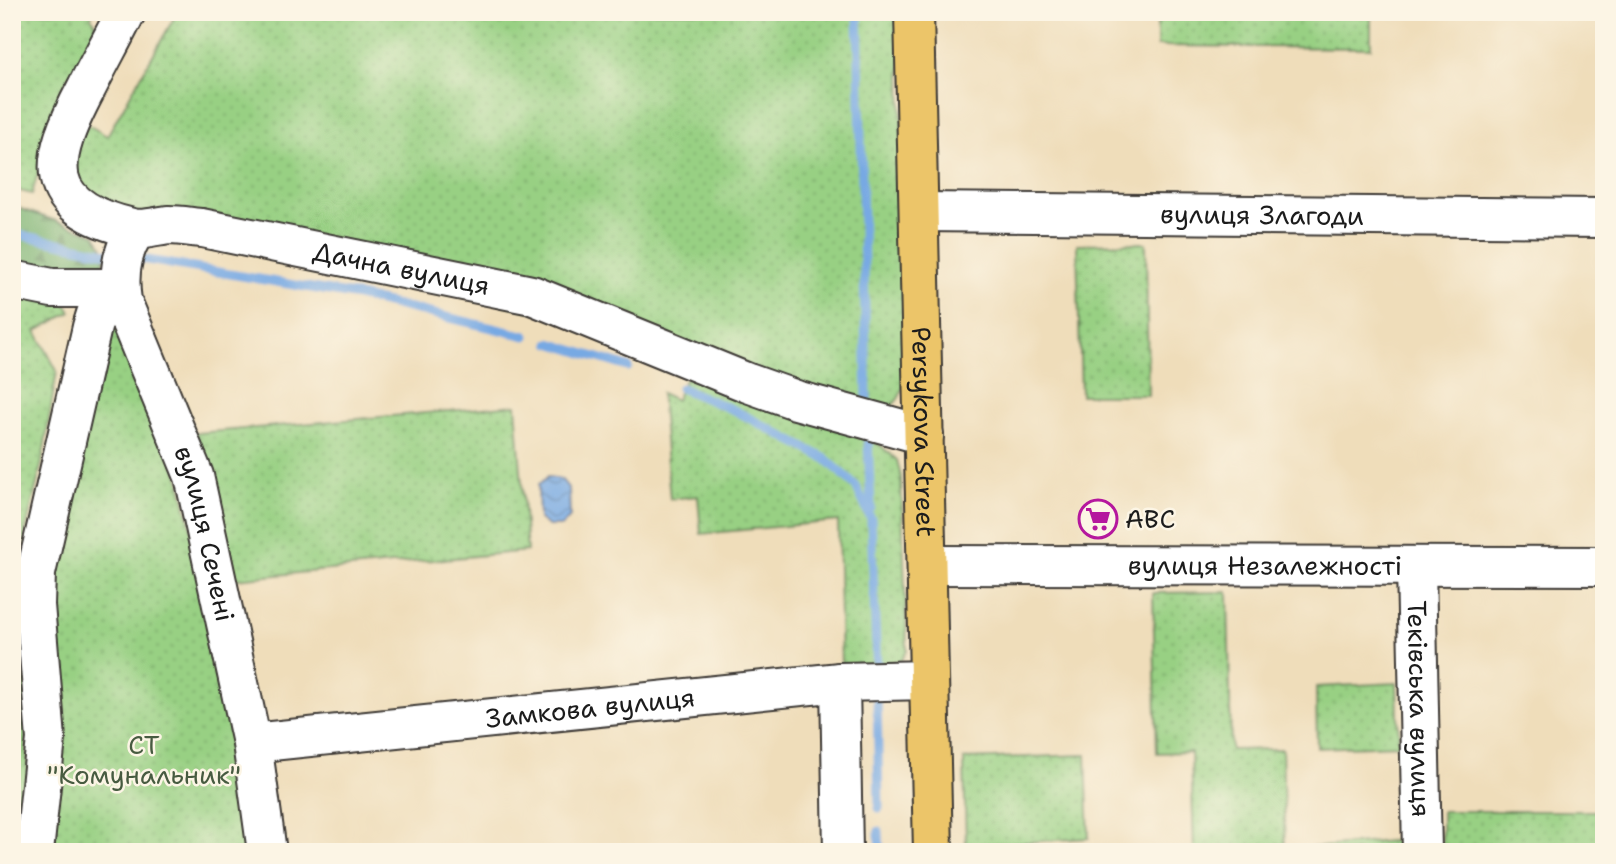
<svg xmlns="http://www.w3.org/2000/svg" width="1616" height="864" viewBox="0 0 1616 864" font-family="'Shantell Sans',sans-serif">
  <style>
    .grass { fill: url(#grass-dots); stroke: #5a7650; stroke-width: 2 }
    .forest { fill: url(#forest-firs); stroke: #4b6746; stroke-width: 2 }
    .water { fill: url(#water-waves); stroke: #4a6280; stroke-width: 2 }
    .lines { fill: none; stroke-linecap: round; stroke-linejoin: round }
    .stream { stroke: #77a9e3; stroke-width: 9 }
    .minor-casing { stroke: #3c3934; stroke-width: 42 }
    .major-casing { stroke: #3c3934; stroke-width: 42 }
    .minor { stroke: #fff; stroke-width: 38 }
    .major { stroke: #ecc569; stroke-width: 38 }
    .labels { text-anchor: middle; stroke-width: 5; stroke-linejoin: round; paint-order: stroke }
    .street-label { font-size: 26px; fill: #1c1c1c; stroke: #fcf5e5 }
    .poi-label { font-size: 26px; fill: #1c1c1c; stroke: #fcf5e5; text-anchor: start }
    .park-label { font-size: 26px; fill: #475b40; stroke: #fcf5e5 }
  </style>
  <defs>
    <pattern id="grass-dots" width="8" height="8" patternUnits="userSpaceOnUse" patternTransform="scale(1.75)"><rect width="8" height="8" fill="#98d083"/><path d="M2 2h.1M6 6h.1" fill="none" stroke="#82b271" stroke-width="1.8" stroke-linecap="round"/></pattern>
    <pattern id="forest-firs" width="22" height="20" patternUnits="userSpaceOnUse" patternTransform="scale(1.75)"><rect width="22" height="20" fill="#7ab271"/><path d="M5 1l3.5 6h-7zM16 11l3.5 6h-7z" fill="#63905c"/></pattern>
    <pattern id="water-waves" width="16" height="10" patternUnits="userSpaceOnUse" patternTransform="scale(1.75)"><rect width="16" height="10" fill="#77a9e3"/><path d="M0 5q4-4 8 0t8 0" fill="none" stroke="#6189b7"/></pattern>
  </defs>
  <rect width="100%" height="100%" fill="#fcf5e5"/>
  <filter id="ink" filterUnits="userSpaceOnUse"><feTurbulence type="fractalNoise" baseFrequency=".0143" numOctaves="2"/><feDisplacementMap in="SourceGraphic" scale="14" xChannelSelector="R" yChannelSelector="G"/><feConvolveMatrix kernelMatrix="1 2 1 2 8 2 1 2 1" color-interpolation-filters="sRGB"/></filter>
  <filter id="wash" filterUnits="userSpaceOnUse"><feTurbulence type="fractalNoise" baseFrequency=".00686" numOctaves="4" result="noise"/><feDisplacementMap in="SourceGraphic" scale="28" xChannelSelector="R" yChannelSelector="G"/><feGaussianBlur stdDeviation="1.57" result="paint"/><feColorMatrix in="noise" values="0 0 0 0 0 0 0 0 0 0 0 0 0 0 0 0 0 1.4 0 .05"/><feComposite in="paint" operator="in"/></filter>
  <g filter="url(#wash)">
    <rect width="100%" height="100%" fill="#efddba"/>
    <g class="grass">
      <polygon points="12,12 93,12 91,17 101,31 72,77 69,76 51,112 54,114 32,194 12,189"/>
      <path d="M165,12H900L906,378C902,391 900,400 889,408L674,346L84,202L65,149L76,118L107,136L174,18Z"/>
      <polygon points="1157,12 1371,12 1371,48 1157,46"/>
      <polygon points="1146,243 1148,395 1081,395 1077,244"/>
      <polygon points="12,285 63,299 71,312 36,331 57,371 42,462 26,530 17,600 26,689 28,803 23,852 12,852"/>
      <polygon points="114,325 174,456 216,635 209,637 214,662 221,661 247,852 42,852 44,604 104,330"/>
      <polygon points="693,375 879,444 897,460 901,477 907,650 901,661 841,666 838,521 701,534 698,496 670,499 661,393 676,400 685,379"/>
      <polygon points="516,405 527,551 225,580 187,434"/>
      <polygon points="1228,592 1231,750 1282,749 1285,850 1401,840 1401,852 1194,852 1191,752 1157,753 1153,593"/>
      <polygon points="1397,683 1399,745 1317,748 1316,687"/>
      <polygon points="1086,755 1089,838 966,846 964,759"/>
      <rect x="1442" y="811" width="157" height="41"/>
    </g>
    <polygon class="forest" points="12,206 95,234 106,253 102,271 12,268"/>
    <polygon class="water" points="548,477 561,479 569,489 570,517 562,526 548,526 539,519 538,485"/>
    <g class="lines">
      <g class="stream">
        <polyline points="858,12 867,399"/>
        <polyline points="12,233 106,253"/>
        <polyline points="142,259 358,296 526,336"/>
        <polyline points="550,343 628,367"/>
        <polyline points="681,388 736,411 826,459 856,486 871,519 877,672"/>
        <polyline points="868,440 871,508"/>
        <polyline points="877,692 879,808"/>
        <polyline points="879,831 880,852"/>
      </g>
    </g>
  </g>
  <g filter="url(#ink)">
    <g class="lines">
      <defs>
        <g id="minor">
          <path id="s1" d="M126,12C113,38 99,63 86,89C48,161 38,206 132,228C144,231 158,226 169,225C180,225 191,227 202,228L532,295L748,383L796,400L924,435"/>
          <path id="s2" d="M919,212L1604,218"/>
          <path id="s3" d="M136,230C121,251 118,275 122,301L194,476L252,743L267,852"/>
          <polyline points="12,280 52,288 120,288"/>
          <path id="s4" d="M927,565L1604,566"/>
          <path id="s5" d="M1416,567L1422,852"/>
          <polyline points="840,682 843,852"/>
          <path id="s6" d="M252,743L840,682L929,680"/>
          <polyline points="34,852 46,739 35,605 36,573 92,327 96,314 120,288"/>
        </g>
        <g id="major">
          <path id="s7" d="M914,12L933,852"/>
        </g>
      </defs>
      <use href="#minor" class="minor-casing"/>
      <use href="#major" class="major-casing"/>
      <use href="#minor" class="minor"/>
      <use href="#major" class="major"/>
    </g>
  </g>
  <defs>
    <symbol id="supermarket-ring" viewBox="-11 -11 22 22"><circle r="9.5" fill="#fcf5e5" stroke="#b5179e" stroke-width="1.5"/><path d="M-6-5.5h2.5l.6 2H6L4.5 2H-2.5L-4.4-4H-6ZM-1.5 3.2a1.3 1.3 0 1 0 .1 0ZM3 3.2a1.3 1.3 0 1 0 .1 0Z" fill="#b5179e"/></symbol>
  </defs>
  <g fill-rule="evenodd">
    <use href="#supermarket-ring" x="1076" y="497" width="44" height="44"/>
  </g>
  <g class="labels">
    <g class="street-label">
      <text dy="9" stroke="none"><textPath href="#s2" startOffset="343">вулиця Злагоди</textPath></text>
      <text dy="9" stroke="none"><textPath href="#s1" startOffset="548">Дачна вулиця</textPath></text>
      <text dy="9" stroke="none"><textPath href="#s7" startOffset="420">Persykova Street</textPath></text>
      <text dy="9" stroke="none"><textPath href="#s3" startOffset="322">вулиця Сечені</textPath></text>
      <text dy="9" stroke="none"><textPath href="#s4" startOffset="338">вулиця Незалежності</textPath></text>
      <text dy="9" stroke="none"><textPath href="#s6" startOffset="340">Замкова вулиця</textPath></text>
      <text dy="9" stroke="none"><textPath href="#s5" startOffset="142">Теківська вулиця</textPath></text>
    </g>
    <g class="poi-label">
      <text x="1125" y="528">ABC</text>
    </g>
    <g class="park-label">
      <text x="144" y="754">СТ<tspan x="144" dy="30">"Комунальник"</tspan></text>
    </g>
  </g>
  <rect width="1616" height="864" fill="none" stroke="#fcf5e5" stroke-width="42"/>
</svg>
